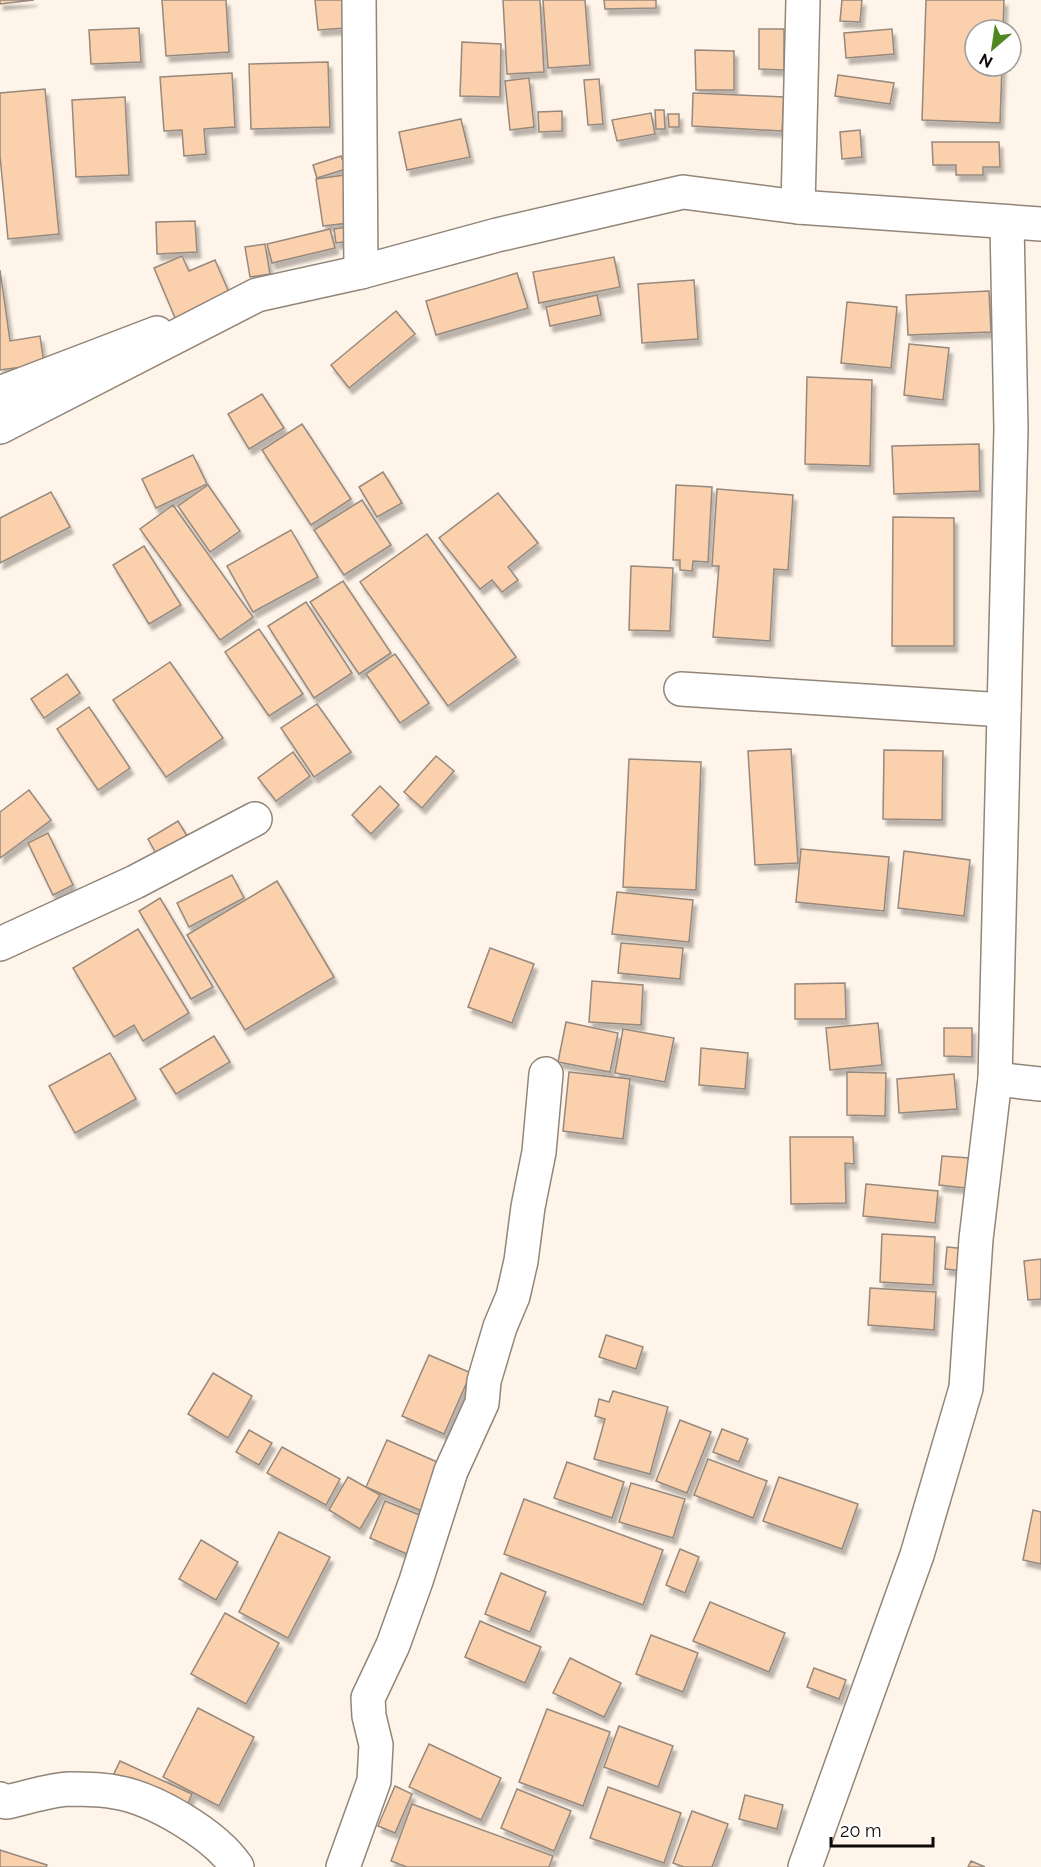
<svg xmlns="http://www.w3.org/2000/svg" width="1041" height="1867" viewBox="0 0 1041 1867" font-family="Raleway,sans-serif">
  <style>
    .building { fill: #fbd0ac; stroke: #96897e; stroke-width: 1.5; filter: url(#shadow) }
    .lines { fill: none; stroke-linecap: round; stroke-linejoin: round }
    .street-casing { stroke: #928579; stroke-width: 36 }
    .secondary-casing { stroke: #928579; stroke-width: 36 }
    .street { stroke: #fff; stroke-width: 33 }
    .secondary { stroke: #fff; stroke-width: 33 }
  </style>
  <defs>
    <filter id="shadow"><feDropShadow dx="3.5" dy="6" stdDeviation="1.5" flood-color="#0004"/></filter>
  </defs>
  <rect width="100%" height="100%" fill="#fff4e9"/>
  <g class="building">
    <polygon points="0,0 34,0 0,4"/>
    <polygon points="162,0 226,0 229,52 166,56"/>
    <polygon points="315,0 342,0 345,28 318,30"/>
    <polygon points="503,0 540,0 544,72 507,74"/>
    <polygon points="543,0 585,0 590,65 548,68"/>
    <polygon points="604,0 656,0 656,8 605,9"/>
    <polygon points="842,0 862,0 860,22 840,21"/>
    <polygon points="926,0 1004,0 1003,30 975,30 975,66 1002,66 1000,123 922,120"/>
    <polygon points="139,28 141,62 91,64 89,30"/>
    <polygon points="759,29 784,29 784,70 759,69"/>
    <polygon points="892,29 894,54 846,58 844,33"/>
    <polygon points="462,42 501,44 500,97 460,96"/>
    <polygon points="695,50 734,51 734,90 696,90"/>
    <polygon points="328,62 330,127 251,129 249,64"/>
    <polygon points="232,73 235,127 204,129 206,154 184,156 182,130 164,131 160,77"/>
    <polygon points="838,75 894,83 890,104 835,96"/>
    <polygon points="529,78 534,127 510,130 505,81"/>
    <polygon points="599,79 603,124 588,125 584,80"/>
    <polygon points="45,89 59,234 8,239 0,156 0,93"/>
    <polygon points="693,93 784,97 782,131 692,126"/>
    <polygon points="125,97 129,175 76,177 72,100"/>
    <polygon points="655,110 664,110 665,129 656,129"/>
    <polygon points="562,111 562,131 539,132 538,112"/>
    <polygon points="651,113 655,134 617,141 612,120"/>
    <polygon points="668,114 679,114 679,127 669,127"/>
    <polygon points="461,119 470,157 407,170 399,132"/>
    <polygon points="860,130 862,157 842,159 840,132"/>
    <polygon points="932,142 999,142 1000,167 983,167 983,175 956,175 956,165 933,165"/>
    <polygon points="341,156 346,169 317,178 313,165"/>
    <polygon points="352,174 349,223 323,226 316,179"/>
    <polygon points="195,221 197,252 157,254 156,222"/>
    <polygon points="348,227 350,241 336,243 334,229"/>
    <polygon points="330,229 335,248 272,263 267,244"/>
    <polygon points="265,244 270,274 250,277 245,247"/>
    <polygon points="182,256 189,271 215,260 231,297 176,320 154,268"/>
    <polygon points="614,257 620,287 539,303 533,272"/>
    <polygon points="0,270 10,341 40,336 44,364 0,370"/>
    <polygon points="517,273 528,308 436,335 426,301"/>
    <polygon points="694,280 698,339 642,343 638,284"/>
    <polygon points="989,291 991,332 908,335 906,295"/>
    <polygon points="597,295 601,315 550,326 546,307"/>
    <polygon points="847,302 897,307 891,368 841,363"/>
    <polygon points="396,311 415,334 349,388 331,365"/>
    <polygon points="909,344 949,348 943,400 904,395"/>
    <polygon points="807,377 872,380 870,466 805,464"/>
    <polygon points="262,394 284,428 249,449 228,414"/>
    <polygon points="302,424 351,499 311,525 262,450"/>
    <polygon points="979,444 980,491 894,494 892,446"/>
    <polygon points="193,455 207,484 156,508 142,479"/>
    <polygon points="383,472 402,503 377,517 359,487"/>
    <polygon points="208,485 240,531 210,552 178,506"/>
    <polygon points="676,485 712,487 708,562 693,561 692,571 680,570 680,560 673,560"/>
    <polygon points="717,489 793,495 788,570 774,569 770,641 713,637 719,566 712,566"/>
    <polygon points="51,492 70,527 0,563 0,518"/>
    <polygon points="498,493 538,543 508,567 518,580 502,592 492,580 480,589 439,538"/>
    <polygon points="362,500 391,545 344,575 314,530"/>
    <polygon points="173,505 253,617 220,640 140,529"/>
    <polygon points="893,517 954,518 954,646 892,646"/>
    <polygon points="291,530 318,577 253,612 227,566"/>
    <polygon points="427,534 516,657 448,706 360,582"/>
    <polygon points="144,546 181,605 149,624 113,565"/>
    <polygon points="631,566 673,568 670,631 629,630"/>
    <polygon points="343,581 391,653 359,674 310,602"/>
    <polygon points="306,602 352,673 314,698 268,626"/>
    <polygon points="259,629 303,694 269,716 225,652"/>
    <polygon points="395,654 429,703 400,723 366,674"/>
    <polygon points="170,662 223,738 166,777 113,700"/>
    <polygon points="67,674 80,693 44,718 31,699"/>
    <polygon points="317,704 351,752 314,777 281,728"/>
    <polygon points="89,707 130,768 98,790 57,729"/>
    <polygon points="791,749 798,863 755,865 748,751"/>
    <polygon points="884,750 943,751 942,820 883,819"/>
    <polygon points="293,752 310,776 276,801 258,778"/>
    <polygon points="436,756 454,771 422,808 404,792"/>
    <polygon points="629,759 701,762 696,890 623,887"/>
    <polygon points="380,786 399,805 371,834 352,815"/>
    <polygon points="29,790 51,820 0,858 0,812"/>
    <polygon points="178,821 192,844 161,862 148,839"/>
    <polygon points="48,833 73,885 53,895 28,843"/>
    <polygon points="801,849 889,857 884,911 796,902"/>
    <polygon points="904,851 970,860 964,916 898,908"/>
    <polygon points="232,875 244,898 189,927 177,903"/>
    <polygon points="277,881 334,977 245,1030 187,935"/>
    <polygon points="617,892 693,900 689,942 612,934"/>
    <polygon points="160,898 213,987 191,999 139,911"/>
    <polygon points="138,929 189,1013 143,1041 134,1025 114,1037 73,968"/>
    <polygon points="621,943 683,948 680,979 618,973"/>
    <polygon points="490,948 534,964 512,1023 468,1007"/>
    <polygon points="592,981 643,985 641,1025 589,1022"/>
    <polygon points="845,983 846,1019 795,1019 795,984"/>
    <polygon points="566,1022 618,1033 610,1072 558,1062"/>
    <polygon points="878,1023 882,1065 830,1070 826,1028"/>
    <polygon points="944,1028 972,1028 972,1057 944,1056"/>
    <polygon points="623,1029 674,1038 665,1082 615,1073"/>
    <polygon points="214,1036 230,1062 176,1094 160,1069"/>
    <polygon points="701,1048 748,1053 745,1089 699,1085"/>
    <polygon points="110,1053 136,1099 75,1133 49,1086"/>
    <polygon points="569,1072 630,1079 623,1139 563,1131"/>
    <polygon points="847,1072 886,1073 885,1116 847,1115"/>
    <polygon points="954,1074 957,1109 899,1113 897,1079"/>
    <polygon points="790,1137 853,1137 854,1164 845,1163 846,1203 791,1204"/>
    <polygon points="942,1156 969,1158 966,1188 939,1185"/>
    <polygon points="866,1184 938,1191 935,1223 863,1216"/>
    <polygon points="882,1234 935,1237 933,1285 880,1282"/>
    <polygon points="947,1247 967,1249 965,1271 945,1269"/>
    <polygon points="1041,1259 1041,1299 1028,1300 1024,1261"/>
    <polygon points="870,1288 936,1292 934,1330 868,1325"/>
    <polygon points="606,1335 643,1347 636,1369 599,1357"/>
    <polygon points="429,1355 471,1373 444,1434 402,1416"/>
    <polygon points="213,1373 252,1396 228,1438 188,1414"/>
    <polygon points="613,1391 668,1407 650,1474 594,1459 605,1419 595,1416 599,1399 609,1402"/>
    <polygon points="680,1420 711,1432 687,1493 656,1481"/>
    <polygon points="722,1429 748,1439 739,1462 713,1452"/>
    <polygon points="249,1430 272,1443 259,1465 236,1452"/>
    <polygon points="387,1440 444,1465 424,1512 366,1487"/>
    <polygon points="282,1447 340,1479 326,1505 267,1473"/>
    <polygon points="708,1459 767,1481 753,1518 694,1495"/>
    <polygon points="567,1462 624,1482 612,1518 554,1498"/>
    <polygon points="348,1477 380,1495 360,1529 329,1510"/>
    <polygon points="779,1477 858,1504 842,1549 763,1521"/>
    <polygon points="631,1483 685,1499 673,1538 619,1522"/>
    <polygon points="524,1499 663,1550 643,1605 504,1554"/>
    <polygon points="385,1501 422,1516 407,1554 370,1538"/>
    <polygon points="1033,1510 1041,1512 1041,1564 1023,1560"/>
    <polygon points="279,1532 330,1557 288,1638 239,1612"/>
    <polygon points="201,1540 238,1562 216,1600 179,1579"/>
    <polygon points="680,1549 699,1557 685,1593 666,1585"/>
    <polygon points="501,1573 546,1592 530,1632 485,1614"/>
    <polygon points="710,1602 785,1633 769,1672 693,1641"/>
    <polygon points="225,1613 279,1643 246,1704 191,1674"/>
    <polygon points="480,1621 541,1647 525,1683 465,1657"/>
    <polygon points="651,1635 698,1653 683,1692 636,1674"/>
    <polygon points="570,1658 621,1683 604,1717 553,1693"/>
    <polygon points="814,1668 846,1680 839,1699 807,1687"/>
    <polygon points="198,1708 254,1737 219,1806 163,1777"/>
    <polygon points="547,1709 610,1732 583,1806 519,1782"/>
    <polygon points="619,1726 673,1746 658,1787 604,1767"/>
    <polygon points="429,1744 501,1778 481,1820 409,1787"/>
    <polygon points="120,1761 192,1794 183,1815 110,1782"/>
    <polygon points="395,1786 412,1794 395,1833 378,1826"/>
    <polygon points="608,1787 681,1813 664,1863 590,1838"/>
    <polygon points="517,1789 571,1811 554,1851 501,1828"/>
    <polygon points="745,1795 783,1805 777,1829 739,1819"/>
    <polygon points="412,1804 553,1856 549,1867 407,1867 391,1861"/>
    <polygon points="692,1811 728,1824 712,1867 684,1867 673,1863"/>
    <polygon points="0,1850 47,1865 46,1867 0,1867"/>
    <polygon points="971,1861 985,1867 968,1867"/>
  </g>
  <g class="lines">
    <defs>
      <g id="street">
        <polyline points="359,0 361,272"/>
        <polyline points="798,207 803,0"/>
        <polyline points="0,393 157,333"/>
        <polyline points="681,689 1004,710"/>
        <polyline points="0,944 135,882 255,819"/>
        <polyline points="995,1079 1041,1084"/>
        <path d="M0,1799L6,1802C26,1798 48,1790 69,1789C83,1789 100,1789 115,1792C153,1798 215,1834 237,1867"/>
        <polyline points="343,1867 374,1781 376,1745 369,1716 368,1698 393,1645 416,1581 451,1471 482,1403 484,1381 500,1327 513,1296 521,1261 528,1207 539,1152 546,1074"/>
        <polyline points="805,1867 917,1555 966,1388 976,1239 995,1079 1011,429 1007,222"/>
      </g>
      <polyline id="secondary" points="0,427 257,295 361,272 497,235 683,192 798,207 1041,224"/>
    </defs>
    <use href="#street" class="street-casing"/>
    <use href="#secondary" class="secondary-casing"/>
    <use href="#street" class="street"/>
    <use href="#secondary" class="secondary"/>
  </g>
  <g transform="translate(993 48) rotate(209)"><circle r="28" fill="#ffffff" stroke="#9f9d9c" stroke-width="1.5"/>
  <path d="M0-4.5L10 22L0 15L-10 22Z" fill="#518721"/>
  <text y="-9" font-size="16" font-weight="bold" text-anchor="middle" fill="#0f0a07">N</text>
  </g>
  <path d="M831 1837v9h102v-9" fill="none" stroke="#0f0a07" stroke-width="3"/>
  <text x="840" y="1837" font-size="18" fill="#0f0a07" stroke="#ffffff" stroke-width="4.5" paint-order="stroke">20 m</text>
</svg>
